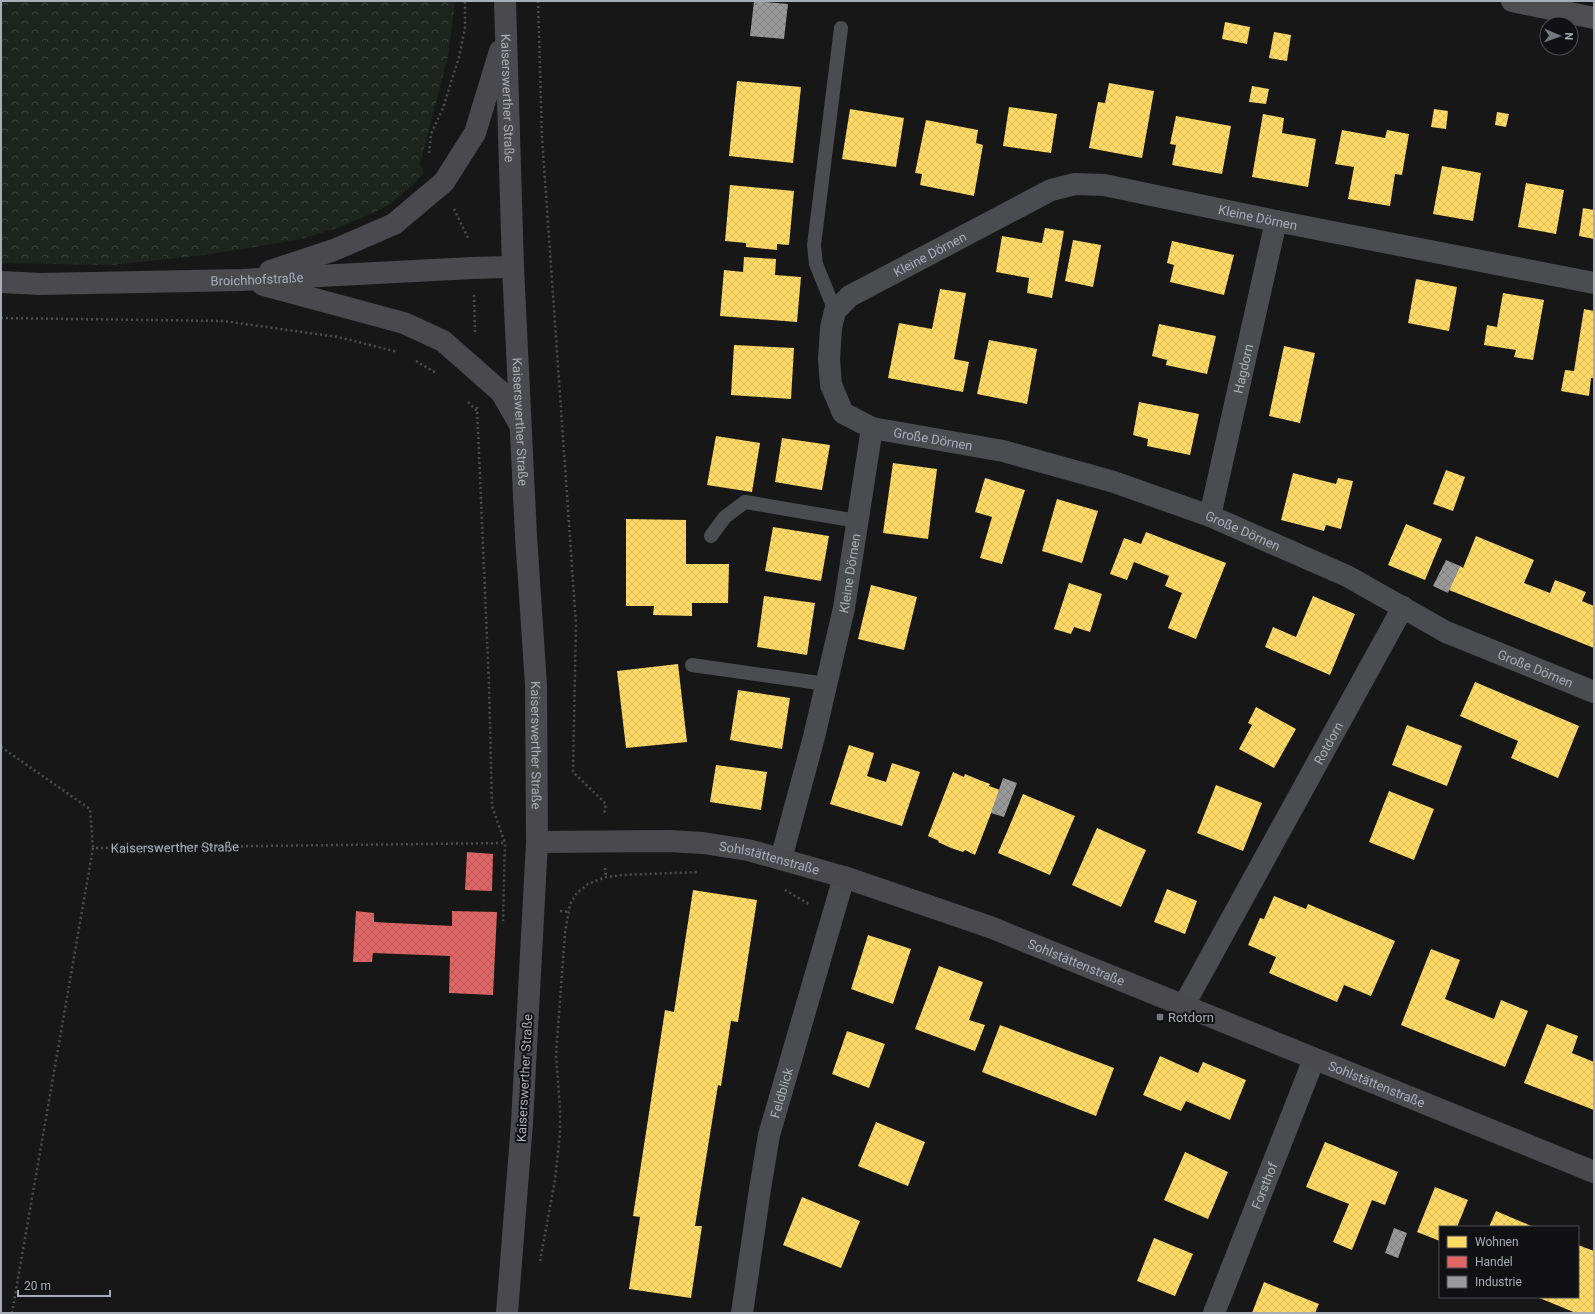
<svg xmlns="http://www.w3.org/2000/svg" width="1595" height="1314" viewBox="0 0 1595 1314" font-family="Roboto,sans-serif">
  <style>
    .forest { fill: url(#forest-crowns) }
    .homes { fill: url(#homes-cross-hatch) }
    .shops { fill: url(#shops-cross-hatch) }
    .industry { fill: url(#industry-cross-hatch) }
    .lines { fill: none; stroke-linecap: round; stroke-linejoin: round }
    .path { stroke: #4d4e52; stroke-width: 2.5; stroke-dasharray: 2 3; stroke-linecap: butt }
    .lane { stroke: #4b4c50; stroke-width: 14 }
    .street { stroke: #4b4c50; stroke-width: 22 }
    .secondary { stroke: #4a4a4e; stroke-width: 22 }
    .highway { stroke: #4e4e51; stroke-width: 22 }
    .poi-dot { fill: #757880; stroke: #111113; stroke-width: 1.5 }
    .labels { text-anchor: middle; stroke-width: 4; stroke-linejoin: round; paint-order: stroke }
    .street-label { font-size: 13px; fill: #a8adb8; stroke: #111113 }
    .poi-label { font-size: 13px; fill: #a8adb8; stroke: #111113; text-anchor: start }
  </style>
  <defs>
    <pattern id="forest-crowns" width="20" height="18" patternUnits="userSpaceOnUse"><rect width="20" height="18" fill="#1d241e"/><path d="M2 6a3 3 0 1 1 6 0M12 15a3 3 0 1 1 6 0" fill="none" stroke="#3b413d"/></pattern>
    <pattern id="homes-cross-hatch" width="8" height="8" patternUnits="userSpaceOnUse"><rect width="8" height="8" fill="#ffd966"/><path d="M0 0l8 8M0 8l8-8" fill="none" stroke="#d6b85d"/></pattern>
    <pattern id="shops-cross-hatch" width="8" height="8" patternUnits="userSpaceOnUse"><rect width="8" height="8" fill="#e06666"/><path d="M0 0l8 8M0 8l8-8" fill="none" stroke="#b45a5a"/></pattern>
    <pattern id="industry-cross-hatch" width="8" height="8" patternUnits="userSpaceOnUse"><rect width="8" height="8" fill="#999"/><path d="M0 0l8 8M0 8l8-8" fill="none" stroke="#7f8080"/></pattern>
  </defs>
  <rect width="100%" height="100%" fill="#171717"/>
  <polygon class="forest" points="1,1 455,1 448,56 420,164 424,173 415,183 386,207 343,226 298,240 205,255 112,265 1,263"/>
  <g class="homes">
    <polygon points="1225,22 1250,27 1247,44 1222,39"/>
    <polygon points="1274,32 1291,35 1287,61 1269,58"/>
    <polygon points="737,81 801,87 793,163 729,156"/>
    <polygon points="1109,83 1154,91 1142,158 1089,148 1098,102 1105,103"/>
    <polygon points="1252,86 1269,89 1266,104 1249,102"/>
    <polygon points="1009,107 1057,114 1051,153 1003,146"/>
    <polygon points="850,109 904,118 896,167 842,159"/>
    <polygon points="1434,109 1448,111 1446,129 1431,127"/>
    <polygon points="1497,112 1509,114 1506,127 1495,125"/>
    <polygon points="1263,114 1284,118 1282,133 1316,139 1308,187 1252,177"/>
    <polygon points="1176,116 1231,126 1222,174 1172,165 1176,145 1170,144"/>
    <polygon points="926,120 978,130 976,143 983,145 974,196 920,185 922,174 915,173"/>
    <polygon points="1342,130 1385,138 1387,130 1409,134 1402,175 1395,174 1390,206 1348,199 1354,167 1335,164"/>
    <polygon points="1442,166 1481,173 1473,221 1433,214"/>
    <polygon points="1526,183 1564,190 1556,234 1518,227"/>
    <polygon points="730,185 794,191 789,245 777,244 777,250 746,247 746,243 725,241"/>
    <polygon points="1583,208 1594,210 1594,239 1579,236"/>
    <polygon points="1045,228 1064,231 1052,298 1027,293 1029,278 996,272 1002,236 1042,243"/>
    <polygon points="1073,240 1101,245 1093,287 1065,281"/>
    <polygon points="1172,241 1234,255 1224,295 1170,282 1174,265 1167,263"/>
    <polygon points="744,257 776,259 775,275 801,277 797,322 720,316 724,270 743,272"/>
    <polygon points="1416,279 1457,287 1449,331 1408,323"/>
    <polygon points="940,289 966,293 954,359 969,362 963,392 888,378 899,323 932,329"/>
    <polygon points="1503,293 1544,300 1533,360 1514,357 1516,350 1484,345 1487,325 1497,327"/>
    <polygon points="1584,309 1594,311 1594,378 1591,378 1589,396 1561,391 1565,370 1574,371"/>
    <polygon points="1159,324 1216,336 1207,374 1166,365 1167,360 1152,356"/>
    <polygon points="989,340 1037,349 1027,404 977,394"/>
    <polygon points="734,345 794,348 791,399 731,395"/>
    <polygon points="1284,346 1315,353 1300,423 1269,416"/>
    <polygon points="1139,402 1199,414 1190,455 1147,446 1148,439 1133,435"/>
    <polygon points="716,436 760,443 752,492 707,485"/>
    <polygon points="782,438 830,445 822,490 775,482"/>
    <polygon points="893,463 937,469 928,539 883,533"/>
    <polygon points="1446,470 1465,477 1453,511 1433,504"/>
    <polygon points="1293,473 1336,484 1338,478 1353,481 1341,529 1326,525 1324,531 1281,520"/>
    <polygon points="985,478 1025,490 1002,564 980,558 992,517 975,512"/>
    <polygon points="1057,499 1098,511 1082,563 1042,551"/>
    <polygon points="626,519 686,520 686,564 729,564 728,603 692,603 692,616 653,615 654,606 626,606"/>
    <polygon points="1406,524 1442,539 1425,580 1388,565"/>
    <polygon points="773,527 829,536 821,581 765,571"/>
    <polygon points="1146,532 1226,563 1196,639 1168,628 1182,593 1165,586 1169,576 1134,562 1127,580 1110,574 1124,538 1141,544"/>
    <polygon points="1476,536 1534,560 1524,583 1550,593 1555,580 1586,592 1582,601 1594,606 1594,648 1449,590 1460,566 1463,568"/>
    <polygon points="1069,583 1102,594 1090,632 1074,627 1071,634 1054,629"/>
    <polygon points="871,585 917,597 904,650 858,639"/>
    <polygon points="764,596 815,603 807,655 757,647"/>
    <polygon points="1313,596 1355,614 1330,675 1265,647 1273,627 1296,637"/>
    <polygon points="678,664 687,742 626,748 617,671"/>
    <polygon points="1475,682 1579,726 1558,778 1511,758 1518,741 1460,716"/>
    <polygon points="738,690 790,698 782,749 730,740"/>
    <polygon points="1256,707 1296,729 1274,768 1239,749 1252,725 1248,723"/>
    <polygon points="1407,725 1462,746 1447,786 1392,765"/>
    <polygon points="849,745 874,753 867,776 886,782 892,763 920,772 902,826 830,804"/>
    <polygon points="716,765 767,772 761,810 710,802"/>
    <polygon points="953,772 964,777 965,774 977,779 990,784 989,786 1000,790 975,855 965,850 963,852 951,848 938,842 939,841 928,836"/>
    <polygon points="1216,785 1262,803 1243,851 1197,833"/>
    <polygon points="1389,791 1434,809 1414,860 1369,842"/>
    <polygon points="1023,794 1075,816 1050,875 998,853"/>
    <polygon points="1097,828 1146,850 1121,907 1072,885"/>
    <polygon points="1167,889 1197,901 1185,934 1154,922"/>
    <polygon points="693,890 757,900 738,1022 731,1021 721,1086 718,1085 695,1226 702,1226 691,1298 629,1289 640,1217 633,1216 665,1010 674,1012"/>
    <polygon points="1274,896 1306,909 1308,904 1395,941 1371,996 1344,985 1337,1002 1269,973 1276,957 1248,945 1260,918 1264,919"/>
    <polygon points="868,935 911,949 893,1004 851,989"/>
    <polygon points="1431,949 1460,960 1445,999 1494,1019 1501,1000 1528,1011 1505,1067 1401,1025"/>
    <polygon points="939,966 983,982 969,1020 985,1025 975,1051 915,1029"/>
    <polygon points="1547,1024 1578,1036 1572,1053 1594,1062 1594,1110 1524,1083"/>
    <polygon points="1000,1025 1114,1068 1096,1116 982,1072"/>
    <polygon points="847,1031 885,1044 869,1088 832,1074"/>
    <polygon points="1160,1056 1198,1073 1203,1062 1246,1080 1230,1120 1186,1101 1181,1111 1143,1095"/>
    <polygon points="876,1122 925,1142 908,1186 858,1166"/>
    <polygon points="1325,1142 1398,1172 1385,1205 1372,1200 1352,1250 1333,1242 1349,1204 1306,1187"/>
    <polygon points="1185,1152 1228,1172 1208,1219 1164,1200"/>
    <polygon points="1435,1187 1468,1200 1457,1227 1440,1227 1440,1241 1417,1232"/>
    <polygon points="802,1197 860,1221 841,1268 783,1245"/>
    <polygon points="1496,1211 1534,1227 1489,1227"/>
    <polygon points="1154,1238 1193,1254 1175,1296 1137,1281"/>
    <polygon points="1578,1245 1594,1251 1594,1313 1576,1313 1537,1297 1578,1297"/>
    <polygon points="1264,1282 1319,1304 1315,1313 1252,1313"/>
  </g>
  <g class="shops">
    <polygon points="467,852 493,854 492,891 465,890"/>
    <polygon points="356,911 374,913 374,922 452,926 452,911 497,912 493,995 449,993 450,956 373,953 372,962 353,962"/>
  </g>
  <g class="industry">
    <polygon points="754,1 788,4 784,39 750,36"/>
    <polygon points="1446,560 1460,566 1448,593 1433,586"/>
    <polygon points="1003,778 1017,783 1004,817 991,813"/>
    <polygon points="1394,1228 1407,1233 1398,1258 1385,1253"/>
  </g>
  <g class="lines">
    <g class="path">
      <polyline points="538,1 542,137 576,624 573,772 606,804 604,815"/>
      <polyline points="429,153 431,134 443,108 459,57 465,28 465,1"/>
      <polyline points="454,209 469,240"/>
      <polyline points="474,295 475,332"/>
      <polyline points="1,318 223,321 338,337 398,352"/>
      <polyline points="416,361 436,373"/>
      <polyline points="468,402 477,411"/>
      <polyline points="477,407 489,685 492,806 505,843 503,921"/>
      <polyline points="1,747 90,809 93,848"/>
      <polyline points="605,868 606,877"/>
      <polyline points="785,890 809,904"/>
      <polyline points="560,911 569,912"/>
      <polyline points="540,1261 555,1180 560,1134 560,1108 556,1055 565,933 570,904 577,893 588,884 606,877 622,875 699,872"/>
      <path id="s1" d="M12,1313L93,848L506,843"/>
    </g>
    <g class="lane">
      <polyline points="835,311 816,264 814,245 841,28"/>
      <polyline points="711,536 725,517 745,502 857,521"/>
      <polyline points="692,665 826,684"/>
    </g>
    <g class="street">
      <path id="s2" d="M872,428L1003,451L1114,482L1210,516L1347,576L1446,632L1594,692"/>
      <path id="s3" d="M1210,516L1276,221"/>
      <path id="s4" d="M781,859L814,737L844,608L872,428L843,413L831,385L829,359L831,328L835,311L850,296L1051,190L1075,184L1104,185L1276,221L1594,283"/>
      <path id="s5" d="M1184,1005L1403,607"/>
      <path id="s6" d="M742,1313L760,1189L769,1135L844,877"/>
      <path id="s7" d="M1214,1313L1314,1059"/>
    </g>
    <g class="secondary">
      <path id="s8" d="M505,1L513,267L526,536L536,685L537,842L522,1123L507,1313"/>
      <polyline points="270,271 334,250 394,224 444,182 475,133 500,51"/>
      <path id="s9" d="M1,282L40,284L242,280L472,268L513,267"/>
      <polyline points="263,285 404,323 443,341 501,392 519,423"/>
      <path id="s10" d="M537,842L669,841L703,843L748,850L844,877L990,927L1594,1172"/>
    </g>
    <polyline class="highway" points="1512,1 1594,18"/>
  </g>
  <rect class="poi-dot" x="1156" y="1013" width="8" height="8" rx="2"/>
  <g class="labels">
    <g class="street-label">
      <text dy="5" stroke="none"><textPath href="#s8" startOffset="97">Kaiserswerther Straße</textPath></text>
      <text dy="5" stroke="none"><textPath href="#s4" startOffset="1038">Kleine Dörnen</textPath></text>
      <text dy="5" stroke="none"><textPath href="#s4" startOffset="690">Kleine Dörnen</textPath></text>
      <text dy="5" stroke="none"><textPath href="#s9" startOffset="256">Broichhofstraße</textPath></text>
      <text dy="5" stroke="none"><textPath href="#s3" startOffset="151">Hagdorn</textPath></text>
      <text dy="5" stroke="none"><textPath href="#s8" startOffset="421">Kaiserswerther Straße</textPath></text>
      <text dy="5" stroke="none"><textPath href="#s2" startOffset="62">Große Dörnen</textPath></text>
      <text dy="5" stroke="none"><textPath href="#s2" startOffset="386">Große Dörnen</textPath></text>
      <text dy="5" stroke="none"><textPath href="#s4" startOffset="294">Kleine Dörnen</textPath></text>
      <text dy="5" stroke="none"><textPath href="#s2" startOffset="710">Große Dörnen</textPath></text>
      <text dy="5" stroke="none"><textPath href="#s5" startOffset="299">Rotdorn</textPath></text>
      <text dy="5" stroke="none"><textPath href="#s8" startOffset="745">Kaiserswerther Straße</textPath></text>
      <text dy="5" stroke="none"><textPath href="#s1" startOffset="554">Kaiserswerther Straße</textPath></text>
      <text dy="5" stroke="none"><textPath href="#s10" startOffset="234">Sohlstättenstraße</textPath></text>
      <text dy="5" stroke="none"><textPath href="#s10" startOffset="559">Sohlstättenstraße</textPath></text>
      <text transform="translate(524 1078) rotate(-87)" y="5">Kaiserswerther Straße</text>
      <text dy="5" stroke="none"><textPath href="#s10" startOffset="883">Sohlstättenstraße</textPath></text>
      <text dy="5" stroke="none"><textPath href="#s6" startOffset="224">Feldblick</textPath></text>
      <text dy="5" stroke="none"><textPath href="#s7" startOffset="137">Forsthof</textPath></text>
    </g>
    <g class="poi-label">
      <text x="1168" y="1022">Rotdorn</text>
    </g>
  </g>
  <rect width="1595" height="1314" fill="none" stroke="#a8adb8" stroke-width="4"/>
  <rect x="1439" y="1226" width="140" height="72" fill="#111113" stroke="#4d4f55"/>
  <rect x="1447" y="1236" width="20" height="12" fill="#ffd966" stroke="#4d4f55"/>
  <text x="1475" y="1246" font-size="12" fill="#a8adb8">Wohnen</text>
  <rect x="1447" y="1256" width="20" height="12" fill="#e06666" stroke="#4d4f55"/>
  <text x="1475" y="1266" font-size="12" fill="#a8adb8">Handel</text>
  <rect x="1447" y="1276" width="20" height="12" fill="#999999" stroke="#4d4f55"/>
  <text x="1475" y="1286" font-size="12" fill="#a8adb8">Industrie</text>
  <g transform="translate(1559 36) rotate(92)"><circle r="19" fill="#111113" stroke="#4d4f55"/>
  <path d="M0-3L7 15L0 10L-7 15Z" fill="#757880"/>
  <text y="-6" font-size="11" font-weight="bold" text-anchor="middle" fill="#a8adb8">N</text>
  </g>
  <path d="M18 1290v6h92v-6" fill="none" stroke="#a8adb8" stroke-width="2"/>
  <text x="24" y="1290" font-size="12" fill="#a8adb8" stroke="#111113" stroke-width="3" paint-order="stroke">20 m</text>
</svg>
